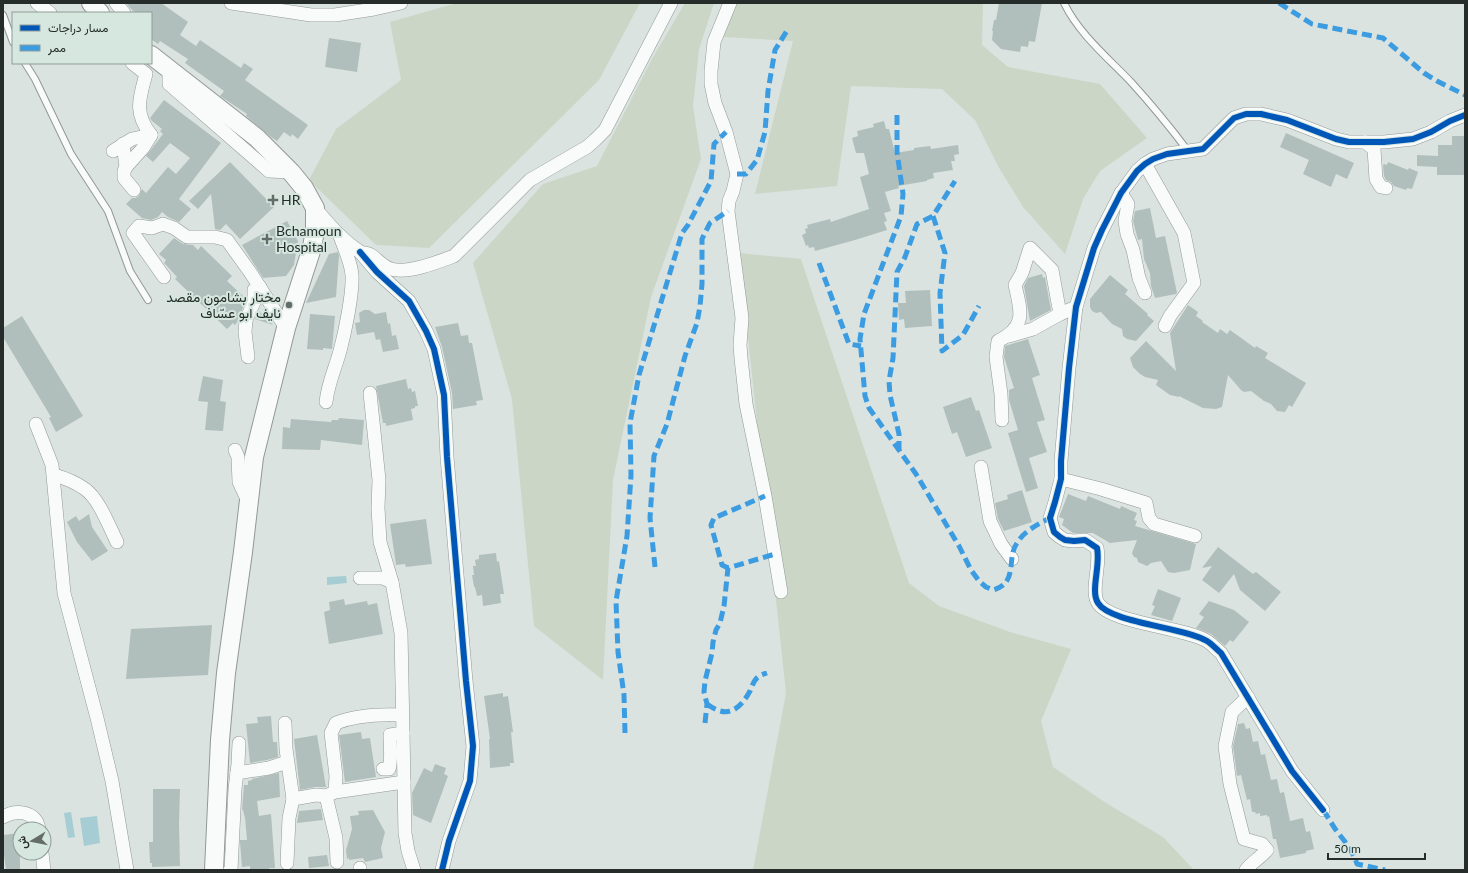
<svg xmlns="http://www.w3.org/2000/svg" width="1468" height="873" viewBox="0 0 1468 873" font-family="Lato,Vazirmatn,sans-serif">
  <style>
    .green { fill: #cbd6c6 }
    .water { fill: #a6cdd3 }
    .building { fill: #b1bfbc }
    .lines { fill: none; stroke-linecap: round; stroke-linejoin: round }
    .lane-casing { stroke: #929996; stroke-width: 8 }
    .street-casing { stroke: #929996; stroke-width: 14 }
    .secondary-casing { stroke: #929996; stroke-width: 20 }
    .lane { stroke: #f9fbfa; stroke-width: 6 }
    .street { stroke: #f9fbfa; stroke-width: 13 }
    .secondary { stroke: #f9fbfa; stroke-width: 18 }
    .quiet { stroke: #3c9ce1; stroke-width: 5; stroke-dasharray: 10 5; stroke-linecap: butt }
    .cycleway-casing { stroke: #d6e7e0; stroke-width: 8 }
    .cycleway { stroke: #0057b8; stroke-width: 6 }
    .poi-dot { fill: #646c69; stroke: #d6e7e0; stroke-width: 1.5 }
    .labels { text-anchor: middle; stroke-width: 4; stroke-linejoin: round; paint-order: stroke }
    .poi-label { font-size: 14px; fill: #252c29; stroke: #d6e7e0; text-anchor: start }
  </style>
  <rect width="100%" height="100%" fill="#dae3df"/>
  <g class="green">
    <polygon points="457,3 640,3 599,80 429,248 376,245 309,180 336,129 401,80 390,22"/>
    <polygon points="685,3 714,3 699,49 693,106 701,159 651,297 613,480 603,680 534,626 512,399 473,263 543,184 597,166 652,59"/>
    <polygon points="731,3 983,3 982,45 1008,67 1100,84 1147,138 1100,171 1083,199 1065,254 1023,207 998,166 975,120 942,89 851,86 837,186 755,194 793,41 724,37"/>
    <polygon points="739,253 801,259 909,583 939,606 1010,632 1071,649 1041,721 1053,767 1106,803 1163,837 1194,870 753,870 786,693"/>
  </g>
  <g class="water">
    <polygon points="346,576 347,583 327,585 327,577"/>
    <polygon points="71,812 75,837 68,838 64,813"/>
    <polygon points="97,816 100,843 84,846 80,818"/>
  </g>
  <g class="building">
    <polygon points="126,3 161,3 188,22 180,35 196,46 200,40 241,68 244,63 253,69 245,80 308,125 298,139 292,134 291,137 284,132 277,141 271,137 246,116 247,114 220,96 224,91 185,63 188,59 160,41 158,44 151,39 151,13 136,13 131,9"/>
    <polygon points="999,3 1042,3 1035,42 1029,41 1028,47 1021,46 1020,52 1001,49 992,40 993,31 992,31 994,20 996,20"/>
    <polygon points="329,38 361,43 357,72 325,67"/>
    <polygon points="164,100 221,143 179,199 191,209 179,222 168,217 162,212 158,217 151,220 142,218 126,204 132,198 136,198 139,196 142,189 146,193 168,167 176,174 190,158 170,143 153,162 146,156 163,134 160,131 162,129 152,121 150,118"/>
    <polygon points="884,121 886,129 889,129 895,153 914,150 914,148 930,146 931,149 958,145 959,154 954,155 955,161 951,161 953,170 933,173 934,178 927,180 927,181 898,186 899,188 885,192 891,211 884,213 887,221 884,222 887,230 855,240 815,251 814,247 809,248 808,245 806,246 802,235 806,233 805,229 808,228 807,225 830,219 831,222 869,209 860,177 869,174 864,153 856,153 852,138 858,136 857,131 874,127 873,124"/>
    <polygon points="1286,133 1354,163 1347,179 1336,174 1331,187 1303,174 1309,160 1280,147"/>
    <polygon points="1452,136 1465,136 1465,175 1437,175 1437,167 1417,166 1417,155 1438,156 1438,145 1452,145"/>
    <polygon points="230,162 274,207 240,239 226,224 220,230 215,229 211,194 198,209 189,201"/>
    <polygon points="1388,162 1408,170 1409,168 1418,172 1412,189 1407,188 1406,190 1394,186 1391,182 1386,180 1384,176 1383,165 1384,164 1387,165"/>
    <polygon points="1150,208 1156,238 1165,236 1177,293 1176,294 1155,298 1151,286 1150,273 1144,259 1142,239 1138,240 1133,221 1135,211"/>
    <polygon points="287,221 298,241 294,265 286,276 263,278 242,245"/>
    <polygon points="174,238 183,244 193,245 198,250 201,246 232,276 227,281 246,299 238,321 235,325 233,323 227,329 175,279 177,277 166,265 164,263 166,260 159,254"/>
    <polygon points="338,252 339,256 336,297 306,303 329,254"/>
    <polygon points="1042,274 1043,278 1045,277 1051,310 1030,321 1024,286 1028,278"/>
    <polygon points="1110,275 1128,290 1125,294 1148,314 1147,315 1154,321 1136,341 1127,339 1123,336 1122,329 1112,324 1101,312 1096,313 1092,311 1090,307 1090,299"/>
    <polygon points="930,290 932,326 905,328 904,319 899,320 898,303 906,303 905,291"/>
    <polygon points="1188,305 1198,312 1196,316 1203,321 1202,322 1218,333 1220,329 1227,334 1230,330 1255,348 1256,346 1268,353 1265,358 1306,383 1292,407 1289,405 1285,412 1277,411 1271,404 1264,401 1251,391 1244,392 1241,390 1228,375 1222,407 1216,409 1203,408 1179,396 1179,397 1170,395 1156,385 1158,380 1145,377 1140,374 1133,367 1130,358 1146,341 1176,371 1170,333"/>
    <polygon points="364,310 369,310 375,314 386,312 388,324 390,323 392,336 396,335 399,349 383,352 380,339 376,340 374,332 357,335 355,323 360,322 359,313"/>
    <polygon points="259,311 273,325 255,319"/>
    <polygon points="310,314 335,316 332,349 323,348 323,350 307,349"/>
    <polygon points="22,316 83,416 56,432 49,418 51,417 3,337 3,328"/>
    <polygon points="458,323 461,336 468,335 469,343 472,343 483,400 476,401 477,405 453,409 452,393 442,347 435,327"/>
    <polygon points="1028,339 1040,375 1032,378 1045,420 1037,422 1047,452 1029,458 1038,488 1026,492 1008,433 1018,430 1009,400 1009,390 1014,388 1004,357 1005,346"/>
    <polygon points="203,376 223,380 220,401 226,402 223,431 205,430 208,402 198,401"/>
    <polygon points="406,379 408,389 411,388 412,392 415,391 418,406 415,406 415,408 411,409 413,420 386,426 386,423 383,423 376,386"/>
    <polygon points="971,397 976,411 979,410 992,448 966,457 957,432 952,434 943,407"/>
    <polygon points="339,418 364,420 362,445 321,440 320,450 282,449 283,427 290,428 291,419 331,422 332,420 338,420"/>
    <polygon points="1022,490 1032,522 1004,531 998,519 995,503 1008,499 1007,495"/>
    <polygon points="1068,494 1086,501 1088,496 1120,509 1121,506 1137,513 1134,520 1137,521 1135,526 1196,544 1190,570 1174,573 1168,572 1161,561 1151,563 1147,566 1138,562 1137,558 1134,557 1132,553 1137,540 1110,543 1093,533 1073,533 1062,525 1064,519 1059,517"/>
    <polygon points="89,514 92,527 108,551 92,561 77,542 67,522 76,516 79,521"/>
    <polygon points="426,519 432,564 406,567 405,564 396,565 390,524"/>
    <polygon points="1218,547 1253,574 1256,572 1281,592 1265,611 1240,590 1234,574 1219,593 1202,580 1212,566 1202,568"/>
    <polygon points="496,553 497,562 499,561 504,594 500,594 501,603 483,606 482,595 477,596 475,587 474,587 472,575 474,575 473,566 476,566 475,560 479,559 479,555"/>
    <polygon points="1158,589 1181,598 1172,621 1151,615 1155,606 1152,605"/>
    <polygon points="344,599 345,605 367,601 368,605 377,603 383,634 329,644 324,612 330,610 329,602"/>
    <polygon points="1209,601 1234,610 1249,622 1233,642 1230,640 1225,646 1211,634 1196,628 1204,617 1199,614"/>
    <polygon points="212,625 208,675 126,679 131,629"/>
    <polygon points="503,693 503,697 508,696 513,732 511,732 514,763 510,763 510,766 490,768 489,739 490,739 484,696"/>
    <polygon points="271,716 273,742 277,742 278,757 267,760 250,763 246,724 258,723 257,717"/>
    <polygon points="1244,723 1246,729 1250,728 1253,742 1258,741 1261,755 1265,754 1271,780 1277,779 1280,793 1284,792 1290,821 1303,818 1306,832 1310,831 1314,849 1306,851 1306,853 1280,858 1276,839 1273,839 1269,816 1267,817 1267,815 1260,816 1260,813 1256,814 1255,812 1252,812 1250,799 1247,800 1241,775 1237,776 1233,746 1238,724"/>
    <polygon points="361,732 362,739 370,738 376,777 345,782 339,735"/>
    <polygon points="317,735 326,787 315,787 300,790 294,739"/>
    <polygon points="435,764 446,768 444,774 448,776 431,823 413,815 412,793 424,768 432,772"/>
    <polygon points="279,773 280,797 257,801 259,816 271,814 275,868 269,868 269,870 250,870 250,866 242,867 240,842 240,840 247,840 245,818 243,810 242,810 244,785 248,785 248,781 252,780 252,779"/>
    <polygon points="153,789 180,789 179,823 180,866 152,867 152,863 150,863 149,842 153,842"/>
    <polygon points="321,809 323,820 297,823 299,811"/>
    <polygon points="373,810 385,832 381,848 383,858 365,862 363,858 349,860 349,858 347,859 346,850 352,829 350,816 359,815 358,811"/>
    <polygon points="20,833 20,870 6,870 3,847 3,835"/>
    <polygon points="327,855 329,866 309,868 308,857"/>
  </g>
  <g class="lines">
    <defs>
      <g id="lane">
        <path d="M1064,3C1079,34 1108,58 1131,82C1151,104 1170,127 1188,151"/>
        <polyline points="3,15 13,42"/>
        <polyline points="25,63 35,79 71,154 108,211 130,271 148,300"/>
      </g>
      <g id="street">
        <polyline points="37,3 50,13"/>
        <polyline points="116,3 124,13"/>
        <polyline points="231,3 311,15 335,15 374,9 401,3"/>
        <polyline points="730,3 714,42 711,71 711,84 715,103 726,132 737,174 733,191 729,201 728,211 742,318 740,345 741,358 746,404 765,496 781,592"/>
        <path d="M132,63L146,74C139,99 134,113 151,135"/>
        <polyline points="169,69 169,84 269,171 291,172"/>
        <polyline points="1365,142 1374,149 1376,179 1381,187 1386,188"/>
        <polyline points="123,144 126,167 124,171 124,178 134,190"/>
        <polyline points="113,151 132,139 151,135"/>
        <polyline points="1145,164 1184,233 1194,283 1170,316 1165,326"/>
        <polyline points="126,167 143,148 151,135"/>
        <polyline points="1121,193 1128,204 1125,221 1127,234 1133,250 1139,278 1145,293"/>
        <path d="M315,208C328,223 342,240 359,251C362,254 367,252 371,255C377,259 383,267 391,269C408,274 438,262 454,256L530,180L587,147L595,140L605,130L671,3"/>
        <polyline points="360,252 377,272 409,301 426,331 434,349 444,395 447,457 466,681 473,746 470,781 449,841 442,870"/>
        <polyline points="164,277 133,233 139,226 152,228 163,224 174,228 187,237 215,237 227,240 250,272 286,328"/>
        <polyline points="1009,336 1033,329 1060,314"/>
        <polyline points="248,357 245,332 246,320 254,302 254,290 260,287"/>
        <polyline points="370,393 379,480 378,508 380,542 392,582 401,633 405,833 408,851 414,870"/>
        <path d="M326,402C328,383 335,369 340,351C345,332 353,294 352,275C351,262 344,248 340,236"/>
        <path d="M1002,420L1001,394L996,357L998,341C1027,327 1021,311 1015,285L1022,273L1030,248L1052,270L1060,314L1076,307"/>
        <polyline points="36,424 52,465 64,593 97,718 112,781 127,870"/>
        <polyline points="235,450 238,457 239,482 248,501"/>
        <polyline points="981,467 990,521 1001,544 1012,559"/>
        <path d="M54,475C65,478 75,482 85,489C99,499 109,526 117,542"/>
        <polyline points="1061,479 1101,489 1146,503 1149,518 1154,524 1195,536"/>
        <polyline points="360,578 383,578 392,582"/>
        <polyline points="285,723 286,749 293,799"/>
        <path d="M383,769H389C392,762 390,744 390,735L403,733"/>
        <polyline points="237,773 269,768 284,763"/>
        <path d="M335,792L336,776L331,733L336,723C356,715 380,714 402,715"/>
        <path d="M1323,810L1292,771L1221,653C1216,649 1212,644 1207,641C1184,627 1110,623 1098,603C1090,591 1101,565 1097,548L1085,540L1074,541L1065,540L1060,537L1054,532L1050,518L1055,502L1061,479V461L1069,368L1076,307L1094,248L1102,230L1121,193L1137,171L1145,164L1153,159L1167,154L1203,149L1234,118L1246,114H1261L1287,120L1336,139L1349,142H1384L1413,139L1431,132L1450,121L1465,115"/>
        <path d="M3,817C16,809 36,811 39,829"/>
        <polyline points="42,853 44,870"/>
        <polyline points="337,862 336,838 326,796 335,792 404,782"/>
        <polyline points="287,863 289,818 293,799 316,795 326,796"/>
        <polyline points="360,868 360,870"/>
        <polyline points="230,870 231,870 235,789 238,764 239,743"/>
        <path d="M1246,870C1252,862 1260,858 1267,850L1262,844L1244,839L1230,784L1225,746L1232,712L1248,697"/>
      </g>
      <g id="secondary">
        <polyline points="91,3 100,13"/>
        <polyline points="151,55 257,138 291,172 304,188 315,208 315,232 311,251 286,328 254,457 243,552 226,673 220,740 214,870"/>
      </g>
    </defs>
    <use href="#lane" class="lane-casing"/>
    <use href="#street" class="street-casing"/>
    <use href="#secondary" class="secondary-casing"/>
    <use href="#lane" class="lane"/>
    <use href="#street" class="street"/>
    <use href="#secondary" class="secondary"/>
    <g class="quiet">
      <polyline points="1279,3 1312,24 1383,38 1424,73 1437,81 1465,95"/>
      <path d="M897,115V152L903,194L901,216L864,314L860,339L865,396L869,408L916,474L959,546L971,570L979,581L986,587L993,590C1019,583 1006,558 1017,543C1024,531 1038,524 1050,518"/>
      <polyline points="737,174 746,174 757,160 765,132 768,91 775,50 788,29"/>
      <polyline points="933,216 945,253 940,293 942,351 963,335 979,306"/>
      <polyline points="819,263 849,344 861,346"/>
      <polyline points="899,451 899,434 890,395 889,381 893,358 897,272 905,257 917,224 933,216 955,181"/>
      <polyline points="655,567 650,518 654,456 667,424 685,356 697,323 700,306 702,284 702,239 710,223 728,211"/>
      <polyline points="728,568 722,565 711,525 714,518 765,496"/>
      <path d="M707,704C727,719 739,711 750,691C752,686 754,680 758,677C760,675 764,674 767,673"/>
      <polyline points="705,723 707,704 704,692 705,681 712,653 713,642 716,630 720,623 724,606 728,568 775,554"/>
      <polyline points="625,733 624,695 618,652 616,601 627,536 631,475 630,423 639,375 682,233 688,225 711,181 714,144 726,132"/>
      <path d="M1323,810C1329,818 1333,827 1339,834C1347,844 1353,852 1357,864L1385,870"/>
    </g>
    <defs>
      <g id="cycleway">
        <polyline points="360,252 377,272 409,301 426,331 434,349 444,395 447,457 466,681 473,746 470,781 449,841 442,870"/>
        <path d="M1323,810L1292,771L1221,653C1216,649 1212,644 1207,641C1184,627 1110,623 1098,603C1090,591 1101,565 1097,548L1085,540L1074,541L1065,540L1060,537L1054,532L1050,518L1055,502L1061,479V461L1069,368L1076,307L1094,248L1102,230L1121,193L1137,171L1145,164L1153,159L1167,154L1203,149L1234,118L1246,114H1261L1287,120L1336,139L1349,142H1384L1413,139L1431,132L1450,121L1465,115"/>
      </g>
    </defs>
    <use href="#cycleway" class="cycleway-casing"/>
    <use href="#cycleway" class="cycleway"/>
  </g>
  <g class="poi-dot">
    <path d="M271 194h4v4h4v4h-4v4h-4v-4h-4v-4h4z"/>
    <path d="M265 233h4v4h4v4h-4v4h-4v-4h-4v-4h4z"/>
    <circle cx="289" cy="305" r="4"/>
  </g>
  <g class="labels">
    <g class="poi-label">
      <text x="281" y="205">HR</text>
      <text x="276" y="236">Bchamoun<tspan x="276" dy="16">Hospital</tspan></text>
      <text x="281" y="302" text-anchor="end">مختار بشامون مقصد<tspan x="281" dy="16">نايف ابو عسّاف</tspan></text>
    </g>
  </g>
  <rect width="1468" height="873" fill="none" stroke="#252c29" stroke-width="8"/>
  <rect x="12" y="12" width="140" height="52" fill="#d6e7e0" stroke="#8f9c97"/>
  <rect x="20" y="25" width="20" height="6" fill="#0057b8" stroke="#8f9c97"/>
  <text x="48" y="32" font-size="12" fill="#252c29">مسار دراجات</text>
  <rect x="20" y="45" width="20" height="6" fill="#3c9ce1" stroke="#8f9c97"/>
  <text x="48" y="52" font-size="12" fill="#252c29">ممر</text>
  <g transform="translate(32 841) rotate(260)"><circle r="19" fill="#d6e7e0" stroke="#8f9c97"/>
  <path d="M0-3L7 15L0 10L-7 15Z" fill="#646c69"/>
  <text y="-6" font-size="11" font-weight="bold" text-anchor="middle" fill="#252c29">ش</text>
  </g>
  <path d="M1328 853v6h97v-6" fill="none" stroke="#252c29" stroke-width="2"/>
  <text x="1334" y="853" font-size="12" fill="#252c29" stroke="#d6e7e0" stroke-width="3" paint-order="stroke">50 m</text>
</svg>
